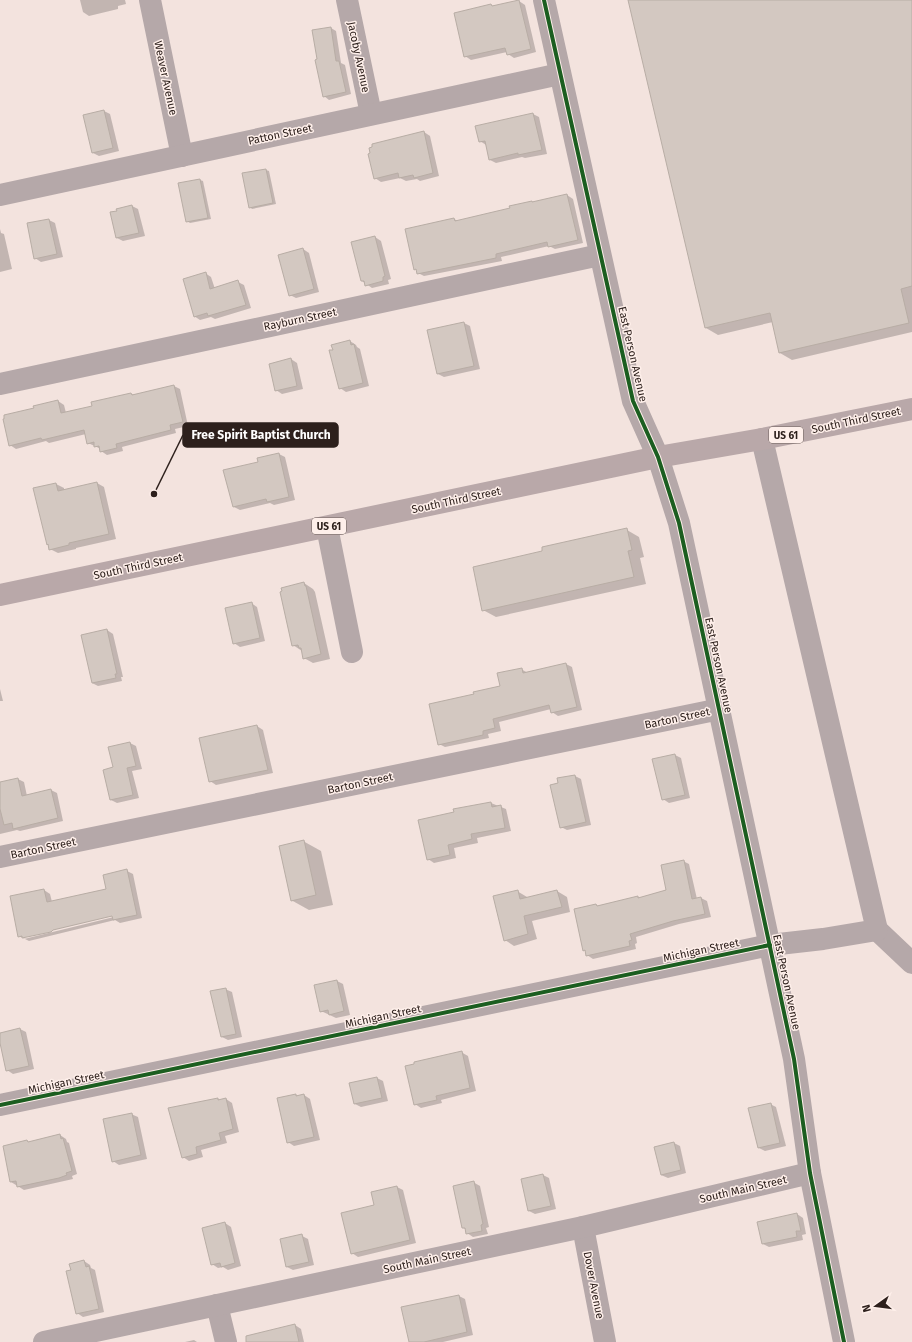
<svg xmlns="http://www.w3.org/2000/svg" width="912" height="1342" viewBox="0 0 912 1342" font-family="'Fira Sans',sans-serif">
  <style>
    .shadow { fill: #0003; fill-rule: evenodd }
    .building { fill: #d3c8c1; stroke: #b8ada5 }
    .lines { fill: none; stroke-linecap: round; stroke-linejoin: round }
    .minor { stroke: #b5a8a9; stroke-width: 22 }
    .major { stroke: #b9a8a9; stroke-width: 22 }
    .cycleway-casing { stroke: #feefea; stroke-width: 6 }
    .cycleway { stroke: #1b5e20; stroke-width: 4 }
    .labels { text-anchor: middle; stroke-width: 3; stroke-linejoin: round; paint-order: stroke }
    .shield { fill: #feefea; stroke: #6c5e5a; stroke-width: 1 }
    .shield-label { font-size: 10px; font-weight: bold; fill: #2d201c }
    .street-label { font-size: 11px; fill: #2d201c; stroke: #feefea }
    .leader { fill: none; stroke: #2d201c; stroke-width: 1.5 }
    .callout-dot { fill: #2d201c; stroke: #feefea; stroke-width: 1.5 }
    .callout { fill: #2d201c; stroke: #2d201c; stroke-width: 1.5 }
    .callout-label { font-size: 12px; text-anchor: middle; font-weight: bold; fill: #fff }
  </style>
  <rect width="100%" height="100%" fill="#f3e3de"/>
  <g class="shadow">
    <polygon points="80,0 125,0 126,4 118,6 118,9 89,16 83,12"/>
    <polygon points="629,0 912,0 912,332 792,360 780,353 773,322 718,335 706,328"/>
    <polygon points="519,1 525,5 536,52 514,58 508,54 507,52 471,60 465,56 491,5 494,7"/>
    <polygon points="331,28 336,31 341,63 345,65 351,94 329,100 324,96 318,60"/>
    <polygon points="104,111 110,114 119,151 99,156 93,153"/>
    <polygon points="533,114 539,117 547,154 525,158 522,157 496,163 490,160 486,145 480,141"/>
    <polygon points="424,132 430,136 439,176 420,181 417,179 406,181 400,178 381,182 375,178"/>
    <polygon points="266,170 269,171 276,204 252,209 250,207 243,174"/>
    <polygon points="200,180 203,181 211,219 190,223 187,221"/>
    <polygon points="567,195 573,199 583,243 555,249 549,246 501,257 502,261 424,276 418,273 417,270 415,269 454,219 458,221 511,209 532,202 534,203"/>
    <polygon points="132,206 138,209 145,236 123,241 117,238 118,210"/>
    <polygon points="49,220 55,223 63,257 41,262 35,258"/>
    <polygon points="0,229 1,233 4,234 12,269 0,272"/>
    <polygon points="375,237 381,241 391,279 388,280 389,284 372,288 362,281"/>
    <polygon points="303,249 309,253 319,292 296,298 290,295"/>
    <polygon points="205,273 211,277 215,289 238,282 244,285 251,308 215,319 211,317 200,320 194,316"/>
    <polygon points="464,323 470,326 480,369 444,377 438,374"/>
    <polygon points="350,341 356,345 357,347 360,349 369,386 346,392 340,388 334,350"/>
    <polygon points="291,359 297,363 303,389 282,394 276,390"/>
    <polygon points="174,386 180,389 188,426 175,429 176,433 122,447 123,451 107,455 101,451 101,449 88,443 86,434 49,443 46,441 16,449 10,445 35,409 58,401 64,405 66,413 93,407 131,394 134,395"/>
    <polygon points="279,454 285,457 295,500 274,505 270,503 240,510 234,507 259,463"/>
    <polygon points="97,483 104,487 116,539 76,548 76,549 58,553 50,549 48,544 56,484 64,488 64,490"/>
    <polygon points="627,530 639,537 644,557 640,558 646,584 496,617 483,610 544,552"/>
    <polygon points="304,583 313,589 315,592 330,659 313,663 304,658 302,651 293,645"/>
    <polygon points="251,603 257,607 265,641 240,647 234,643"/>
    <polygon points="107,630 113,634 123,677 121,677 122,681 98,686 92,683"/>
    <polygon points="566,664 572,667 582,710 558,716 552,712 551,709 499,722 501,731 488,734 489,738 445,747 439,744 475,695 501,687 521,669 528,673"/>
    <polygon points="0,689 3,701 0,701"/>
    <polygon points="257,726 263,730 273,773 216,785 210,781"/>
    <polygon points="130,743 136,746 142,769 132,771 139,798 117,803 111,800 104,771 114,768"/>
    <polygon points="675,755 681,758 690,798 669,803 663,799"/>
    <polygon points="575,776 581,779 591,825 567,830 561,827 559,783"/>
    <polygon points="18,779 24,782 27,796 51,790 57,793 63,821 20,831 17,830 0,834 0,783"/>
    <polygon points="491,803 506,809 511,831 477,838 478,843 454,848 456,858 434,863 428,859"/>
    <polygon points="303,841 321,851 333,905 309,910 291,900"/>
    <polygon points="683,861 689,864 697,899 701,898 707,901 711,917 679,924 636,937 637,943 635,944 636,949 593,959 587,955 586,951 584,950 596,905 598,906 638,897 640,898 667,890"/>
    <path d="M127,871L133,874L142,918L120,923L115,920L29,941L19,936L44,890L50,894L52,902L107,889ZM117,914L118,916L24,939V937Z"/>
    <polygon points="517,891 527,897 527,898 557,891 567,897 570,912 532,921 537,939 514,946 505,940"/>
    <polygon points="337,981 343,984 350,1015 336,1018 321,1011"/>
    <polygon points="225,989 232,992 242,1037 228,1040 222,1037"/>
    <polygon points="20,1029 26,1032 34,1069 13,1074 7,1070 0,1039 0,1034"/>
    <polygon points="461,1052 468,1056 476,1091 441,1100 442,1103 421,1108 415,1104"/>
    <polygon points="377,1078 383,1081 388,1101 361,1107 355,1104"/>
    <polygon points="296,1095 299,1097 304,1095 310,1099 320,1140 294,1146 288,1142"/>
    <polygon points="218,1099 221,1100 226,1099 232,1103 239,1132 225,1136 227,1143 201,1150 203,1157 189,1161 183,1157"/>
    <polygon points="770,1104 776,1107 786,1146 765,1151 759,1148"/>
    <polygon points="131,1114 138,1117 147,1159 119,1165 113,1161"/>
    <polygon points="60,1135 66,1139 67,1142 69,1143 77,1174 72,1176 73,1179 24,1190 11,1182 27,1141 30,1143"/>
    <polygon points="674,1143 680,1146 686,1173 668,1178 661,1175"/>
    <polygon points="543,1175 549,1178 556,1209 535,1214 529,1211"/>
    <polygon points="473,1182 480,1186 489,1227 486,1228 488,1234 473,1237 467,1233 466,1229 463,1228"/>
    <polygon points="397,1187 403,1190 416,1243 358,1257 352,1253 376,1206"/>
    <polygon points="797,1214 803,1218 806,1234 802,1235 803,1240 769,1247 763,1244"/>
    <polygon points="225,1223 231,1227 241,1266 228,1270 223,1267 218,1268 212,1264"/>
    <polygon points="302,1236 308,1239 314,1265 293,1270 287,1267"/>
    <polygon points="84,1261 90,1265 91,1268 95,1270 104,1312 83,1317 77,1313 72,1271"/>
    <polygon points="459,1296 465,1299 473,1335 443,1342 410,1342"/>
    <polygon points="295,1325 301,1329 304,1342 267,1342"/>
    <polygon points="194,1340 197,1342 185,1342"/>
  </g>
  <g class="building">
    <polygon points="519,0 531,49 507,55 505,48 464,57 454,13 491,4 492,6"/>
    <polygon points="628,0 912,0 912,286 901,289 909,323 779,353 770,313 705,328"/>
    <polygon points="331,27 336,61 339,61 346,92 323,97 315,60 317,59 312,30"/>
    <polygon points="104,110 113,148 92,153 83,115"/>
    <polygon points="533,113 542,150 518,155 518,153 489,160 485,141 479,142 475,126"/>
    <polygon points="424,131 433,173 414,178 413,175 399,178 398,173 374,179 368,154 370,153 369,148 372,147 372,144"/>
    <polygon points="266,169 273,203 249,208 242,173"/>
    <polygon points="200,179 208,218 186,222 178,183"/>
    <polygon points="567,194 578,240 548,247 547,242 496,254 496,258 417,274 416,269 414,270 405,229 454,218 455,221 510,208 509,206 532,201 532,202"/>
    <polygon points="132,205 139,233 116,238 110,212 117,211 116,209"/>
    <polygon points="49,219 57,254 34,259 27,223"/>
    <polygon points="375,236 385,276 383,277 383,281 365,286 364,281 361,281 351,242"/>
    <polygon points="303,248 314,289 289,296 278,255"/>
    <polygon points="206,272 210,289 238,280 246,305 208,316 207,313 194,317 183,279"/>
    <polygon points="464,322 474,366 437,374 427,330"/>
    <polygon points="350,340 351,345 354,344 363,383 339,389 329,350 333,350 331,345"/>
    <polygon points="291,358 297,386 275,391 269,364"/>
    <polygon points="174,385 183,422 170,425 171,430 116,444 117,448 100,452 99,446 94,447 94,442 87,444 84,430 42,440 41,438 9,446 3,419 4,419 4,415 34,408 33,406 58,400 61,413 92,406 91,402 131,393 132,395"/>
    <polygon points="279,453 289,497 267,502 266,499 233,507 223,470 258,462 257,458"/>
    <polygon points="97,482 109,534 69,543 69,545 49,550 48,544 47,545 33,488 56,483 58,491"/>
    <polygon points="627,528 632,550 628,551 634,577 482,611 473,567 542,551 542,547"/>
    <polygon points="304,582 305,586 306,586 321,654 303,659 301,648 299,648 298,645 292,646 280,592 282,591 281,588"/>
    <polygon points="252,602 260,638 233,644 225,608"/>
    <polygon points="107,629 117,674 115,674 116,678 92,683 81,635"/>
    <polygon points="566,663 577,707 551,713 549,705 493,719 495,728 483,731 483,735 438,745 429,704 474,694 473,692 500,686 497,673 522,668 523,673"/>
    <polygon points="257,725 268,770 209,782 199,738"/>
    <polygon points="130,742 136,766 127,768 133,795 110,800 103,770 113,767 108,747"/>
    <polygon points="675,754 685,795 662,800 652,759"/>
    <polygon points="575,775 586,822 560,828 550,785 558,783 557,778"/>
    <polygon points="18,778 22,796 51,789 58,818 13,829 12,823 4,825 0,809 0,782"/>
    <polygon points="491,802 492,807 501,805 505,828 471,834 472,839 448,845 450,855 427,860 418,820 454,812 453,809"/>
    <polygon points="304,840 316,895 291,901 279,846"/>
    <polygon points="684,860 692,899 701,897 705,914 673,921 630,934 632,940 629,941 630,946 586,956 585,950 583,951 574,909 596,904 597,906 638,896 638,898 666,890 661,865"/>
    <polygon points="127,869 137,915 113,920 112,916 53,930 51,932 22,938 22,936 18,937 10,896 44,889 47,902 106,889 103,875"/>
    <polygon points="518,890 520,899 557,890 562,907 524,916 528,934 504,941 493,896"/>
    <polygon points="337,980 344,1011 329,1015 328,1010 320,1012 314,985"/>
    <polygon points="226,988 236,1034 221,1037 210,991"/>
    <polygon points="20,1028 29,1066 6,1071 0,1043 0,1033"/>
    <polygon points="462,1051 470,1088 436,1096 437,1100 414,1105 405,1066 414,1064 414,1062"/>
    <polygon points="377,1077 382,1098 354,1104 349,1083"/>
    <polygon points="296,1094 296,1096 304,1094 314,1137 287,1143 277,1098"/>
    <polygon points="218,1098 218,1100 226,1098 233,1129 219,1133 221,1140 196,1147 197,1154 182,1158 168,1108"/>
    <polygon points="771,1103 780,1143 758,1148 748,1108"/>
    <polygon points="132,1113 141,1155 112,1162 103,1119"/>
    <polygon points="60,1134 61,1139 63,1138 72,1171 66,1173 67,1175 59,1178 17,1187 16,1181 10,1182 3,1146 27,1140 28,1142"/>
    <polygon points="674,1142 681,1170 661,1175 654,1147"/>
    <polygon points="543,1174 551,1206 528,1211 521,1179"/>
    <polygon points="474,1181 483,1224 481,1225 482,1231 466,1234 465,1228 462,1228 453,1186"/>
    <polygon points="397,1186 410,1240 351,1254 341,1213 374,1205 371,1192"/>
    <polygon points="797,1213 801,1231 796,1231 797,1237 762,1244 757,1222"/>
    <polygon points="225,1222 235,1263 221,1267 220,1263 211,1265 202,1228"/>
    <polygon points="302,1234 309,1262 286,1267 280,1239"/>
    <polygon points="84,1260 86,1267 89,1266 99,1309 76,1314 66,1271 71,1270 69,1264"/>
    <polygon points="459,1295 467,1332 424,1342 409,1342 401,1307"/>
    <polygon points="295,1324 299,1342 246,1342 246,1336"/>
  </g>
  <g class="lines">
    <g class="minor">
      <polyline points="150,0 182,156"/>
      <polyline points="347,0 371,114"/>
      <polyline points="544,0 633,401 658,457 679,523 794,1059 810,1173 844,1342"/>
      <polyline points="0,195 560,74"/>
      <polyline points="0,384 600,255"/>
      <polyline points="327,527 352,652"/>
      <polyline points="0,857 720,709"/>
      <polyline points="877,930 912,963"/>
      <polyline points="0,1105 770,945 823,939 877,930 762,439"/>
      <polyline points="583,1227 605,1342"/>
      <polyline points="217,1305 226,1342"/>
      <polyline points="44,1342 583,1227 810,1173"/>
    </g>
    <polyline class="major" points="0,595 658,457 762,439 912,409"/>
    <defs>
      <g id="cycleway">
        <polyline points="544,0 633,401 658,457 679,523 794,1059 810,1173 844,1342"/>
        <polyline points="0,1105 770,945"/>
      </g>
    </defs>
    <use href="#cycleway" class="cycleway-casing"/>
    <use href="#cycleway" class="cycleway"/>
  </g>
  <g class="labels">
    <g class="shield">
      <rect x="769" y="427" width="34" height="16" rx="3"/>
      <rect x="312" y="518" width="34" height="16" rx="3"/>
    </g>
    <g class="shield-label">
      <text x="786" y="439">US 61</text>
      <text x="329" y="530">US 61</text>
    </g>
    <g class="street-label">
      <text transform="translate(359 57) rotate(78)" y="4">Jacoby Avenue</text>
      <text transform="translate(166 78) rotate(78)" y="4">Weaver Avenue</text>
      <text transform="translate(280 134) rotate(-12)" y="4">Patton Street</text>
      <text transform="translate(300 319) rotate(-12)" y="4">Rayburn Street</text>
      <text transform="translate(633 354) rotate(77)" y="4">East Person Avenue</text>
      <text transform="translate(856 420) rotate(-12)" y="4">South Third Street</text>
      <text transform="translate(456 500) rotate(-12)" y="4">South Third Street</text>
      <text transform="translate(138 566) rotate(-12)" y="4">South Third Street</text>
      <text transform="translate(719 665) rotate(78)" y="4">East Person Avenue</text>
      <text transform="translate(677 718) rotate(-12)" y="4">Barton Street</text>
      <text transform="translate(360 783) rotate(-12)" y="4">Barton Street</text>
      <text transform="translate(43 848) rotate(-12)" y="4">Barton Street</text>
      <text transform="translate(701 950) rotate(-12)" y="4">Michigan Street</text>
      <text transform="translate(787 982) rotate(78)" y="4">East Person Avenue</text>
      <text transform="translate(383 1016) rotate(-12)" y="4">Michigan Street</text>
      <text transform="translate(66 1082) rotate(-12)" y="4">Michigan Street</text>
      <text transform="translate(743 1189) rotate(-13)" y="4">South Main Street</text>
      <text transform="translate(427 1260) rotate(-12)" y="4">South Main Street</text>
      <text transform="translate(594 1285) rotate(79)" y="4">Dover Avenue</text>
    </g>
  </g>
  <path class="leader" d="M154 494L183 435"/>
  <circle class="callout-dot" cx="154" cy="494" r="4"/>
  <rect class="callout" x="183" y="423" width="155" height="24" rx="4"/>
  <g class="callout-label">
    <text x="261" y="439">Free Spirit Baptist Church</text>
  </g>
  <g transform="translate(876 1306) rotate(256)" stroke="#feefea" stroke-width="3" paint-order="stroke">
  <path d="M0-3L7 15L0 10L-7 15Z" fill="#2d201c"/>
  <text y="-6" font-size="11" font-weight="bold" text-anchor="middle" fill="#2d201c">N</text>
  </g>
</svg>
